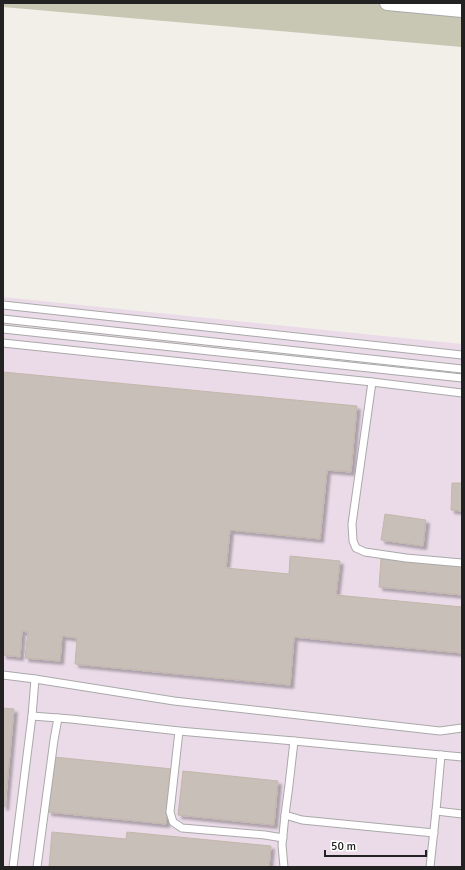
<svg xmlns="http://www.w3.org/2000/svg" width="465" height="870" viewBox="0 0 465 870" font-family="Signika,sans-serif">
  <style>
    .industrial { fill: #ebdbe8 }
    .construction { fill: #c7c7b4 }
    .building { fill: #c7bfb8; stroke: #c4b6ab; filter: url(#shadow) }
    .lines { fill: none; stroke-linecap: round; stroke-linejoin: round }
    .service-casing { stroke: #a9a9a9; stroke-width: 9 }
    .minor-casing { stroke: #a9a9a9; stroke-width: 16 }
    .service { stroke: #fff; stroke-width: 7 }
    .minor { stroke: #fff; stroke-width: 14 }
  </style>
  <defs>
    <filter id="shadow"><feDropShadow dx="3.5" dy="3.5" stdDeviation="1" flood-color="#0004"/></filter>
  </defs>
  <rect width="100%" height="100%" fill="#f2efe9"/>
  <polygon class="industrial" points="3,297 462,344 462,867 3,867"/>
  <polygon class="construction" points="3,3 462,3 462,47 3,7"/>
  <g class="building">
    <polygon points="3,372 357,406 351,472 327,470 320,539 230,530 226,568 289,574 290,556 340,561 336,595 462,607 462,653 294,637 290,685 75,664 77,638 62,636 60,661 25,658 28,632 22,631 20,657 3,655"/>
    <polygon points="452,483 462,483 462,511 451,510"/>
    <polygon points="385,514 426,520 423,546 381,540"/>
    <polygon points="381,559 462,566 462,595 379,587"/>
    <polygon points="3,708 14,709 5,807 3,806"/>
    <polygon points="54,757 172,769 166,824 48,812"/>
    <polygon points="183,771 278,781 274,825 178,815"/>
    <polygon points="52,832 126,839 127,832 271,846 269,867 49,867"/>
  </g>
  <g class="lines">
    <defs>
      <g id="service">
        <polyline points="3,305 462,355"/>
        <polyline points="3,319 462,369"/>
        <polyline points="3,329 462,378"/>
        <polyline points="3,343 372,382 462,393"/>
        <polyline points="372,382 352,524 353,541 356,548 365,552 406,558 462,563"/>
        <polyline points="3,675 35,679 174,701 440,731 462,728"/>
        <polyline points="32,716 58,718"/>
        <polyline points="179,731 170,812 173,822 182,828 265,835 283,838"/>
        <polyline points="294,741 289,785 285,815 302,820 434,833"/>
        <polyline points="436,811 462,814"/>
        <polyline points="13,867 32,716 35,679"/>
        <polyline points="37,867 54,740 58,718 71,719 179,731 294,741 441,755"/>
        <polyline points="284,867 282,845 285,815"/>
        <polyline points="430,867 436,811 441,755 462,757"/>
      </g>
      <polyline id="minor" points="387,3 462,10"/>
    </defs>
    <use href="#service" class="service-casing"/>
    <use href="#minor" class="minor-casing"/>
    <use href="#service" class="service"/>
    <use href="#minor" class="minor"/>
  </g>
  <rect width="465" height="870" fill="none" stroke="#222222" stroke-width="8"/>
  <path d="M325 850v6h101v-6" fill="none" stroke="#222222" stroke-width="2"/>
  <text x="331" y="850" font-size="12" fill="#222222" stroke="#ffffff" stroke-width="3" paint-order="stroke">50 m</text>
</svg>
